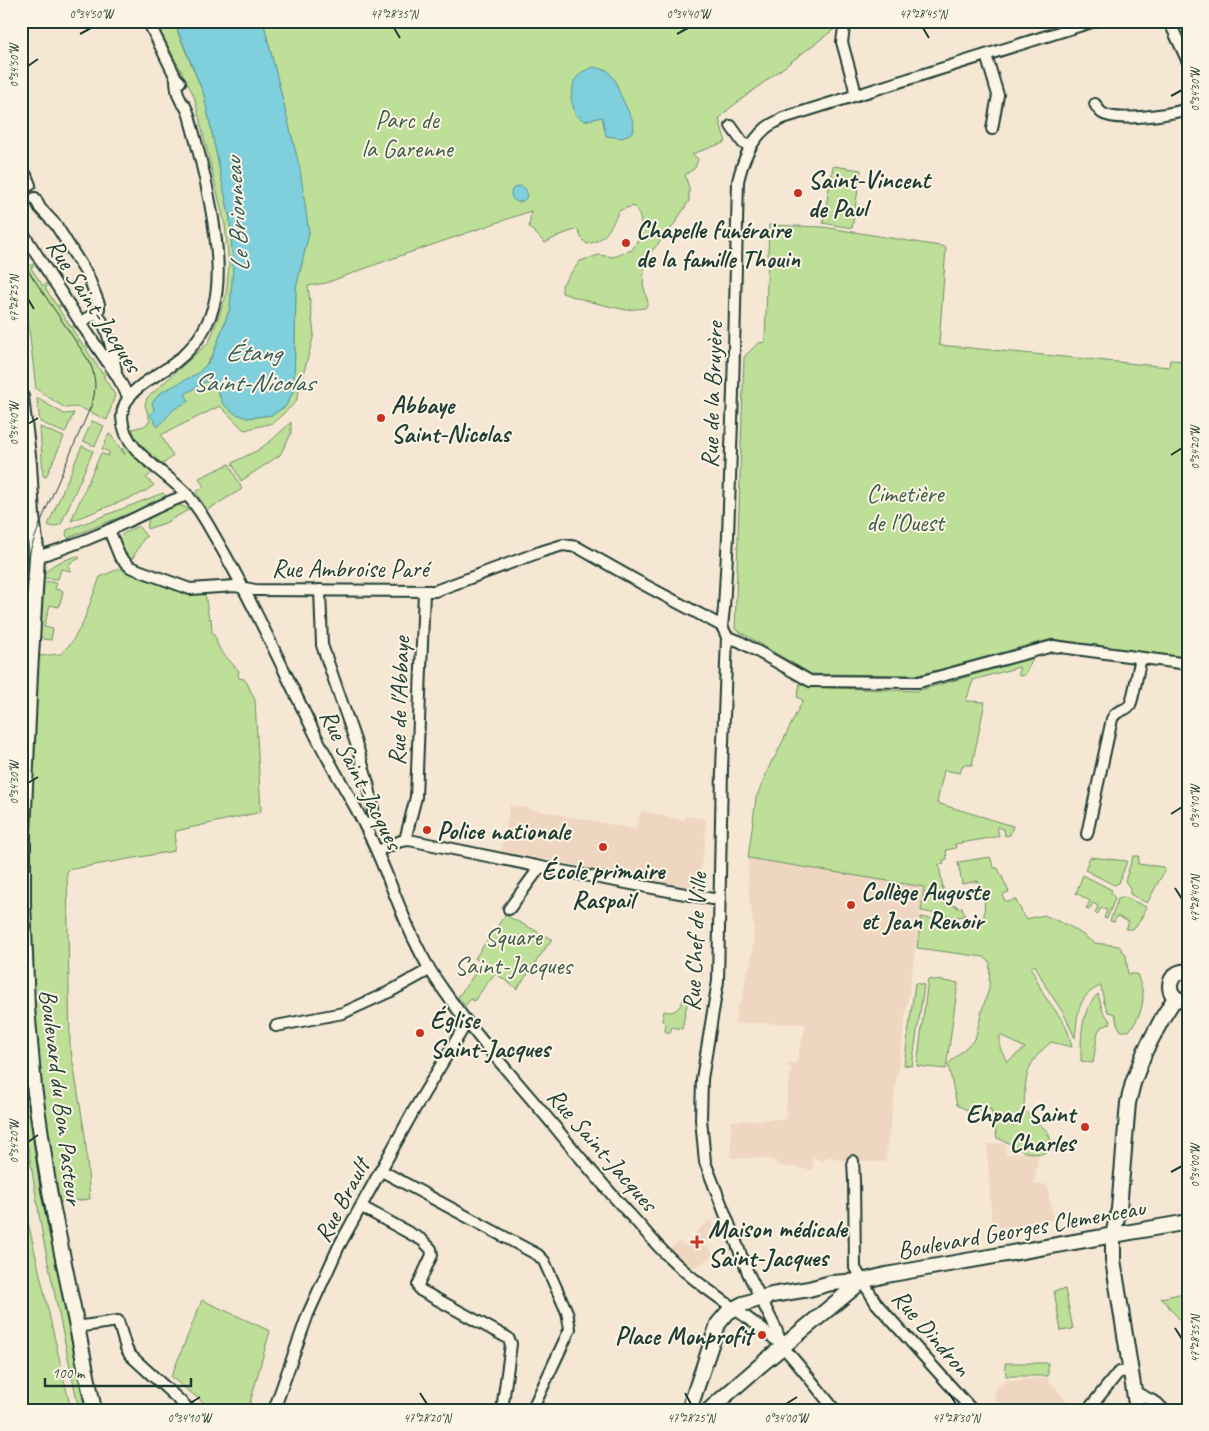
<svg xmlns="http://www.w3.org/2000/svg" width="1209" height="1431" viewBox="0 0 1209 1431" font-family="Caveat,sans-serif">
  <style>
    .built { fill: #efd6c0 }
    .green { fill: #bedf97; stroke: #6e8e66; fill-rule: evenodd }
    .water { fill: #80cfdd; stroke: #599599 }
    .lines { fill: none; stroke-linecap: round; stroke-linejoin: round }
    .street-casing { stroke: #1f3d34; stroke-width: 14 }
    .secondary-casing { stroke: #1f3d34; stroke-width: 18 }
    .street { stroke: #fcf5e5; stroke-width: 10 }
    .secondary { stroke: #fcf5e5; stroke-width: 14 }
    .tram { stroke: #1f3d34; stroke-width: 1 }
    .ticks { fill: none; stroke: #1f3d34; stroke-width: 2 }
    .poi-dot { fill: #c8321e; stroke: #fcf5e5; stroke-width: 2 }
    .labels { text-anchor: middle; stroke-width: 4; stroke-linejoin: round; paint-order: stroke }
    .park-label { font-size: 25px; fill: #3f5d48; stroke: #fcf5e5 }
    .poi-label { font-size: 25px; font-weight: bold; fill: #1f3d34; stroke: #fcf5e5; text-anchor: start }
    .street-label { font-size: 25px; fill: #1f3d34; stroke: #fcf5e5 }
    .water-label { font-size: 26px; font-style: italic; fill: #325a56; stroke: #fcf5e5 }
    .neatline { fill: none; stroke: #1f3d34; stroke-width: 2 }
    .ticks-label { font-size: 12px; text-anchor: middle; fill: #1f3d34 }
  </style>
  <rect width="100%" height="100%" fill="#f6e7d4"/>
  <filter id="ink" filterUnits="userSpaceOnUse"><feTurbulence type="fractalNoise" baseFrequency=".02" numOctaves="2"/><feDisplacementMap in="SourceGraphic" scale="10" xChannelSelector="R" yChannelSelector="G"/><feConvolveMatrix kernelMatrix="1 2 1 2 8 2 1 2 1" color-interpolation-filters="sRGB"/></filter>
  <g filter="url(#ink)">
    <g class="built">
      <polygon points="510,805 635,829 642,811 684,820 685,816 706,819 705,844 699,876 705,878 705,886 700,889 501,851"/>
      <polygon points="748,858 924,887 885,1162 842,1161 828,1156 827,1160 824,1159 823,1161 813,1157 812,1170 776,1165 776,1161 764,1158 731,1158 731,1121 787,1119 786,1105 791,1068 787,1067 787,1064 796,1063 806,1024 735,1023 738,1004 741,1004 747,972 751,963 753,942 754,926 749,898"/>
      <polygon points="1005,1143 1006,1155 1029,1151 1039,1152 1034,1183 1047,1185 1053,1219 992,1230 987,1144"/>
      <polygon points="711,1219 713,1227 709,1231 713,1236 704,1244 711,1250 714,1255 694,1268 670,1249 680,1241 685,1245 692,1238 692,1236"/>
      <polygon points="1047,1378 1072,1407 1078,1408 1077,1410 1009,1410 1005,1406 1003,1408 994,1398 997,1396 993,1391 1005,1381"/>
    </g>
    <g class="green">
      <path d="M155,21H173L204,95L230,219L233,267L230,308L214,352L206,365L223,404L247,418L272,415L286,406L294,389L296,288L309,233L301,181L294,146L263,21H845L730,108L719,119L726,142L692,154L698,159L695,168L685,175L689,188V201L671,229L645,259L643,284L648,303L645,308L626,310L591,302L562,293V285L580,261L599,255L613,257L632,250C642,235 645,222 634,206L620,210C610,226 608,240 587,244L582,239L577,229L558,236L545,243L529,227L531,211L391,259L326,283L308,286L314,334L296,402L273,423L244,430L220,406L161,435L173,456L146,478L154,485L147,490L138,495L71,521L101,453L108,456L109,452L102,449L109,434L111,435L125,455L122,449L135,435L132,429L144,426L150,421L145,405L147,398L209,342L226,296L229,265L225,225L194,96Z"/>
      <polygon points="833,166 861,170 852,228 823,223"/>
      <polygon points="769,225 823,227 946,247 939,345 1169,367 1170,360 1188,361 1188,658 1052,639 919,675 811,674 735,629 744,357 758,343 765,342"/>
      <polygon points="21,253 30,266 36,262 37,264 31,268 43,286 49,282 51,284 45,288 57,306 63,303 64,304 58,308 71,327 77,323 78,325 72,329 84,347 90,343 91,345 86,349 102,373 107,369 109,372 103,376 115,395 107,420 81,408 75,407 65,408 36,389 28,320 21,309"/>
      <polygon points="37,398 64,414 74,413 65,433 40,422"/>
      <polygon points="92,421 104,426 95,446 83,441"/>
      <polygon points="291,422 291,434 280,455 241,481 232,463 258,450 272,440"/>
      <polygon points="40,427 64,437 46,477 43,476"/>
      <polygon points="82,446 93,451 61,524 53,527 48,525"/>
      <polygon points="229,464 242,489 207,510 196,492 204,487 199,478"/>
      <polygon points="163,493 166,496 160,501 68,538 66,534 67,530"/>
      <polygon points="176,504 190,509 165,523 147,529 149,517"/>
      <path d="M138,526L147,537L144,538L131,561C124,556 120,547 119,538L123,534Z"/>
      <polygon points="29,546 31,557 28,576 21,575 21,549"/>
      <path d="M76,556L80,558L68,564L71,571L61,569L58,579L44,578C46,564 64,561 76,556Z"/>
      <polygon points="125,566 157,583 189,595 205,594 209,619 211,618 212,632 217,640 216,641 220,650 239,671 238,675 239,678 244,679 247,683 255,700 261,812 176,831 174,851 67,870 70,1045 85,1135 90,1199 55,1203 41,1114 30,981 29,927 35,703 39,656 61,654 71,643 82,625 100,577"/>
      <polygon points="21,580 31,581 21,751"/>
      <polygon points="44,581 57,583 55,589 63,591 59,607 50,605 44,627 53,629 51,640 43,639 40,635"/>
      <polygon points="1033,658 1025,675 1019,676 1019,667 973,680 966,701 985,702 972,765 963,765 960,773 944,770 937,803 1013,826 1010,835 1005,836 1004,829 997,827 999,836 996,837 955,844 956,848 946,850 947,859 943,860 944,864 939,865 946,906 956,905 957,908 962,907 965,916 955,917 921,911 924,887 748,858 756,798 772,760 774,759 803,700 797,697 800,683 808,687 917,691"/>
      <polygon points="1133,856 1139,856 1138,864 1163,867 1165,870 1147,903 1130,894 1130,888 1125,881"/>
      <path d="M990,857L994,868H998L1009,892L1005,893L1003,896L1004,900L1009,902L1015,899L1026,919L1044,915L1071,927L1095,943L1119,946L1126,955L1128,974H1137C1139,980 1142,987 1143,994C1144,1007 1137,1022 1129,1031H1121L1117,1024L1115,1014L1108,1012L1104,1002L1101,986C1076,996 1078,1015 1075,1038L1064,1014L1046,987L1035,965L1031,968L1044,995L1063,1021L1068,1032L1072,1047L1051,1042C1025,1064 1025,1078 1024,1110L1048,1132L1053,1149L1042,1154L1025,1152L1016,1146L997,1138L991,1109L971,1112L957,1105L948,1064L975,1039L983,1007L989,989L990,962L984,957L917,948L921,917C945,921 960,924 984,917L985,892L980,894L978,889L980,886L978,881L962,884L958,862ZM1000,1035L1025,1048L1007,1062L1000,1048Z"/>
      <polygon points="1090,857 1127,861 1119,883 1114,885 1085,870"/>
      <polygon points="1083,875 1112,890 1111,893 1115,898 1107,919 1104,918 1107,910 1101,908 1097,915 1095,913 1098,906 1093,903 1089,910 1086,909 1090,901 1076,893"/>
      <path d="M1125,897L1146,907C1142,916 1138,931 1126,929L1129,922L1117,916L1114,922L1110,921L1118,899Z"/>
      <polygon points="505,915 552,939 517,989 495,973 474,1001 471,999 465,1006 458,997 479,968 478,966 481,962 475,958"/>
      <polygon points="928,979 958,983 946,1069 917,1066"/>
      <polygon points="915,983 924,985 912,1066 904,1065"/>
      <path d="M686,994H689L682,1029L672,1027L670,1033L665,1031L666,1025L662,1021L664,1011C678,1015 681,1004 686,994Z"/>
      <path d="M1098,994L1103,1012L1111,1022L1110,1024L1101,1027L1098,1032L1093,1063L1081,1061C1081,1038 1080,1011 1098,994Z"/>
      <polygon points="21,1001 89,1410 79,1410 43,1238 26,1135 21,1103"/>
      <polygon points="21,1172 28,1222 71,1410 21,1410"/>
      <polygon points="1065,1289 1073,1329 1061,1331 1054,1291"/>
      <polygon points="1188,1292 1188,1329 1161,1298"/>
      <polygon points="202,1300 270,1331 248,1410 213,1410 171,1377"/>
      <polygon points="1005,1363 1048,1363 1048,1376 1006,1376"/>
    </g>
    <g class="water">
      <polygon points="174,21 263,21 300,169 309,233 296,288 294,389 286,406 272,415 247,418 234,413 223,404 215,384 207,381 185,394 189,401 174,409 158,427 150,415 154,410 152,403 160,393 198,373 210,361 214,352 230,308 233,267 230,219 204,95"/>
      <polygon points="593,67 607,70 615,80 620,94 633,121 634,131 623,138 606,136 602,117 584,121 575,114 571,98 574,81 582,72"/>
      <circle cx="519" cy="194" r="8"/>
    </g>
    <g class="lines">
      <defs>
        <g id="street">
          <polyline points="148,21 176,78 180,82"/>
          <polyline points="852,21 844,28 842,42 854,86 855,95"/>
          <polyline points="1169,21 1188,62"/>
          <polyline points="986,55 998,95 992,129"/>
          <path d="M176,78C176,86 177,94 181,101C183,104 185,105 186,108C189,113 190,118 191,123C204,170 228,262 213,308C207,328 194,347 177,361C160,376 122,388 122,417C123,453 168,472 188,496C199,508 207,523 215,537C251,598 280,663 311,726C327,760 348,792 365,826C392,879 407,940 442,988C476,1037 517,1081 555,1127C581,1159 607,1190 635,1220C646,1232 656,1245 668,1256C683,1271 701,1285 718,1297C740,1313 764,1328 783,1347C801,1367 818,1389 835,1410"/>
          <path d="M1095,104C1097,107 1099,111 1102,113C1116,123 1171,114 1188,109"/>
          <polyline points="731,126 743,143 751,146"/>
          <polyline points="26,175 30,185"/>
          <polyline points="35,198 40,208 56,225 88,276 99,304 99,309 95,314 80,322"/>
          <polyline points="21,230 80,322 117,376 129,398"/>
          <path d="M95,314C108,320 113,357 116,370"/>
          <polyline points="109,530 120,557 130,567 190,589 235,586 255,590 435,591 540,552"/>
          <polyline points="543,551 563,545 577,547 639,582 722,626"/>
          <path d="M37,557C69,547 100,535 131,520C150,511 167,501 188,495"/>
          <polyline points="320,590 322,645 358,749 369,787 373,809 374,821 365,826"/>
          <polyline points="727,637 739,641 810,681 919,682 1053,646 1188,664"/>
          <path d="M1087,834L1112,719C1116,709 1125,712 1130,705C1134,697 1138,668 1141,658"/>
          <polyline points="405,840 416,797 424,592"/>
          <polyline points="377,851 401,841 409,840 546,868 712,899 720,898"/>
          <polyline points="509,909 540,867"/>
          <polyline points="276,1026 343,1013 389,992 429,970"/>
          <polyline points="853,1161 854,1180 855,1268 876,1303 972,1410"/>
          <polyline points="382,1171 538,1255 544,1261 567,1312 570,1329 532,1410"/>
          <polyline points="362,1207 422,1240 431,1249 432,1255 418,1285 420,1290 508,1338 511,1344 502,1410"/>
          <polyline points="76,1327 118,1321 126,1348 130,1355 190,1410"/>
          <path d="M782,1346L776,1329L748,1273L705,1162L701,1119L702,1079L718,981L722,769L727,637L722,626L724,608L728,536L733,391L738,181C743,160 750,142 766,128C771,124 778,121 783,118L1095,21"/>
          <polyline points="1133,1391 1157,1403 1164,1410"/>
          <polyline points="274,1410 308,1314 339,1246 414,1110 467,1022"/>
          <polyline points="1088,1410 1117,1374 1120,1372 1130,1371"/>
        </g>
        <g id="secondary">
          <polyline points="21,397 29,464 32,516 37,557 30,673 23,832 23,902 27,1008 34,1087 49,1190 94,1410"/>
          <path d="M1188,972C1165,969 1163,1002 1188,1001"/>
          <polyline points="689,1410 718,1324 728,1312 743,1304 772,1295 809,1289 831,1283 862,1281 886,1275 1188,1222"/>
          <polyline points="709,1410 763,1363 862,1281"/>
          <polyline points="1137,1410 1113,1260 1113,1235 1119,1209 1128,1103 1133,1083 1145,1051 1163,1017 1175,998"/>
        </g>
      </defs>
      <use href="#street" class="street-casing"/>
      <use href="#secondary" class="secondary-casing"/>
      <use href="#street" class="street"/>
      <use href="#secondary" class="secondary"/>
      <g class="tram">
        <path d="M21,260L89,361C96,376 97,390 91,406L41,521L31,548L25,578L21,691"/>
        <path d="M21,1039C34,1165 60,1287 86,1410"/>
      </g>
    </g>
  </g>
  <path class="ticks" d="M394,28L400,38M923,28L929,38M80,34L91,28M677,34L688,28M28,66L38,59M1171,96L1182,90M28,299L34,309M28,424L38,418M1171,455L1182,448M28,783L38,777M1171,814L1182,807M1175,888L1182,899M28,1142L38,1135M1171,1172L1182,1166M1175,1328L1182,1339M420,1393L427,1404M685,1393L691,1404M949,1393L956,1404M189,1404L200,1397M786,1404L797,1397"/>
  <g class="poi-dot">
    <circle cx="798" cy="193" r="5"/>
    <circle cx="626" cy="243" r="5"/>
    <circle cx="381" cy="418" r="5"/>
    <circle cx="427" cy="830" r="5"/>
    <circle cx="603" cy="847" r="5"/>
    <circle cx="851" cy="905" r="5"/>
    <circle cx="420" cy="1033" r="5"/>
    <circle cx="1085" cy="1127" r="5"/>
    <path d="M694.5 1234.5h5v5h5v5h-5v5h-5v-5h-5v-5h5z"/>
    <circle cx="762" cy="1335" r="5"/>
  </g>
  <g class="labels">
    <g class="park-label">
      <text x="407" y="128">Parc de<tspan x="407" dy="29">la Garenne</tspan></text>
      <text x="905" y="502">Cimetière<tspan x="905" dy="29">de l'Ouest</tspan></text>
      <text x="513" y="945">Square<tspan x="513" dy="29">Saint-Jacques</tspan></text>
    </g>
    <g class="poi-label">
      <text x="808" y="188">Saint-Vincent<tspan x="808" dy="29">de Paul</tspan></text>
      <text x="636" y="238">Chapelle funéraire<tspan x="636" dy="29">de la famille Thouin</tspan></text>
      <text x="391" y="413">Abbaye<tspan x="391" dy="29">Saint-Nicolas</tspan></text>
      <text x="437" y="839">Police nationale</text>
      <text x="603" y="879" text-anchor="middle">École primaire<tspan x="603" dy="29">Raspail</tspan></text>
      <text x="861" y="900">Collège Auguste<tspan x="861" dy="29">et Jean Renoir</tspan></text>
      <text x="430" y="1028">Église<tspan x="430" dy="29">Saint-Jacques</tspan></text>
      <text x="1075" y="1122" text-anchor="end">Ehpad Saint<tspan x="1075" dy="29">Charles</tspan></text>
      <text x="708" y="1237">Maison médicale<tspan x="708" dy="29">Saint-Jacques</tspan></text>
      <text x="752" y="1344" text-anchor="end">Place Monprofit</text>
    </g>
    <g class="street-label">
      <text transform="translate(95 305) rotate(57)" y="9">Rue Saint-Jacques</text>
      <text transform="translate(711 395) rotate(-88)" y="9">Rue de la Bruyère</text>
      <text x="350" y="577">Rue Ambroise Paré</text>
      <text transform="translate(398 701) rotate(-88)" y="9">Rue de l'Abbaye</text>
      <text transform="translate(362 779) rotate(63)" y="9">Rue Saint-Jacques</text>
      <text transform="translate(694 942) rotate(-87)" y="9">Rue Chef de Ville</text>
      <text transform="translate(62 1097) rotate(83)" y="9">Boulevard du Bon Pasteur</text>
      <text transform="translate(603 1149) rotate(49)" y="9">Rue Saint-Jacques</text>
      <text transform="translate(341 1200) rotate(-62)" y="9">Rue Brault</text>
      <text transform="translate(1021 1228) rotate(-10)" y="9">Boulevard Georges Clemenceau</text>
      <text transform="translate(932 1332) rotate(49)" y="9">Rue Dindron</text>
    </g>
    <g class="water-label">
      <text transform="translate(236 215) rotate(-94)" y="9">Le Brionneau</text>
      <text x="253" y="361">Étang<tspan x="253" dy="30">Saint-Nicolas</tspan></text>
    </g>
  </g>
  <rect width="1209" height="1431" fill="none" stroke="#fcf5e5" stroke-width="55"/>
  <path d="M45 1378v8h146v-8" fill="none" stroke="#1f3d34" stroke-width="2.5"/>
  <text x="52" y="1378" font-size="15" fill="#1f3d34" stroke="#fcf5e5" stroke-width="4" paint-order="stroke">100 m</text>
  <rect x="28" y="28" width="1154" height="1376" class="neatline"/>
  <g class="ticks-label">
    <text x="91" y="18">0°34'50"W</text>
    <text x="394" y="18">47°28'35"N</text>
    <text x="688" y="18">0°34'40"W</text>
    <text x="923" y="18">47°28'45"N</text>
    <text transform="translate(14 66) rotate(-90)" y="4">0°34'50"W</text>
    <text transform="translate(1195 90) rotate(-90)" y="4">0°34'30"W</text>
    <text transform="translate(14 299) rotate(-90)" y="4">47°28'25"N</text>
    <text transform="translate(14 424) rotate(-90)" y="4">0°34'40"W</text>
    <text transform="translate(1195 448) rotate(-90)" y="4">0°34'20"W</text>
    <text transform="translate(14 783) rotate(-90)" y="4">0°34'30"W</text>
    <text transform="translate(1195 807) rotate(-90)" y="4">0°34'10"W</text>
    <text transform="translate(1195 899) rotate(-90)" y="4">47°28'40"N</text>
    <text transform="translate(14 1142) rotate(-90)" y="4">0°34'20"W</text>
    <text transform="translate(1195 1166) rotate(-90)" y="4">0°34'00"W</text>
    <text transform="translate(1195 1339) rotate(-90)" y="4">47°28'35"N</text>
    <text x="189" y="1422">0°34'10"W</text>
    <text x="427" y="1422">47°28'20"N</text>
    <text x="691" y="1422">47°28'25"N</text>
    <text x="786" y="1422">0°34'00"W</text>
    <text x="956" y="1422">47°28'30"N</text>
  </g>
</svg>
